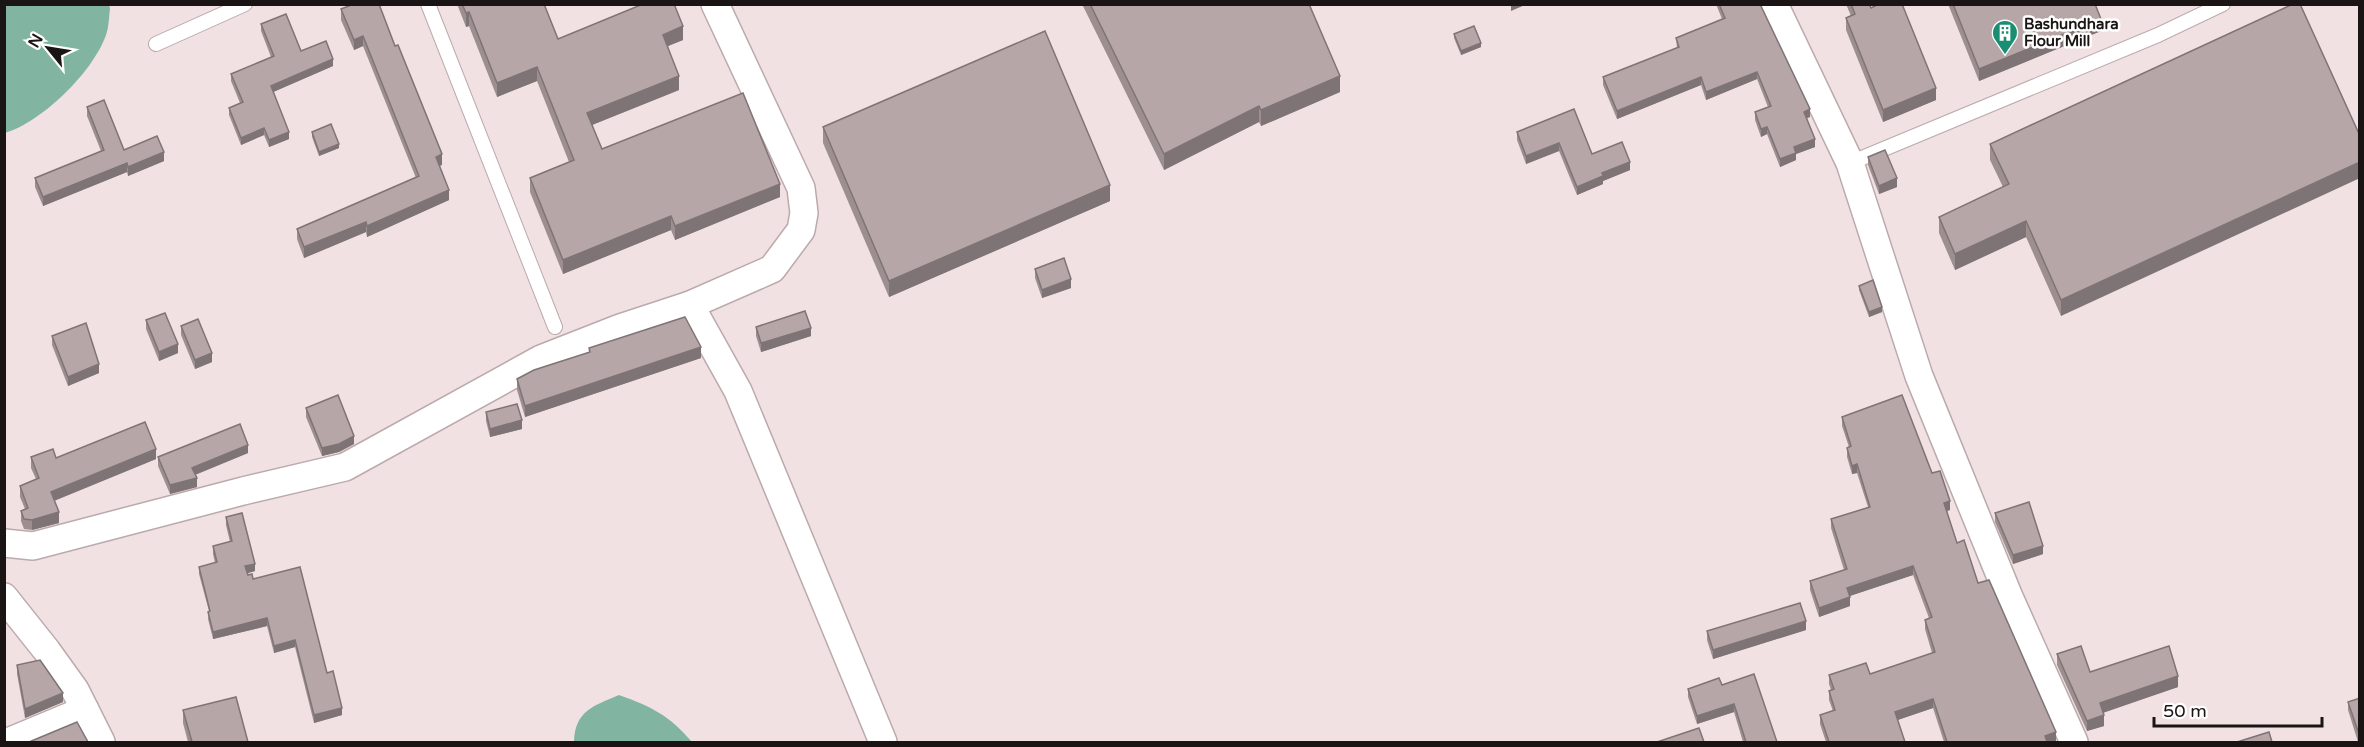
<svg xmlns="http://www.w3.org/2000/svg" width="2364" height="747" viewBox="0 0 2364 747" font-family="'Varela Round',sans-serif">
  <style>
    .water { fill: #81b4a1 }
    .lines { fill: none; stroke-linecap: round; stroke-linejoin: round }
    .service-casing { stroke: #bbaaac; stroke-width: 16 }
    .minor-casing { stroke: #bbaaac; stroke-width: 30 }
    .service { stroke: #fff; stroke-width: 14 }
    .minor { stroke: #fff; stroke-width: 27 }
    .wall { fill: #9d8f90 }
    .shaded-wall { fill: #7f7475 }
    .building { fill: #b6a6a7; stroke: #7f7475; stroke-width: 1.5 }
    .labels { text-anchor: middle; stroke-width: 5; stroke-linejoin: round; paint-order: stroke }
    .poi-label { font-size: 15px; font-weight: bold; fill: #1a1415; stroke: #fff; text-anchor: start }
  </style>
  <rect width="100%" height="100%" fill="#f2e1e2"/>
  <g class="water">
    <path d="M109,5L110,8C109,16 109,27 106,35C93,72 42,122 5,133V5Z"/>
    <path d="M619,695C652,707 669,715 692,742H574C575,711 593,706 619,695Z"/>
  </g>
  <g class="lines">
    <defs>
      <g id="service">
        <polyline points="428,4 555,327"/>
        <polyline points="156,44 245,4"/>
        <polyline points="1850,163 2158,35 2223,4"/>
      </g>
      <g id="minor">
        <polyline points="1774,4 1850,163 1919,376 2009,597 2074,742"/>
        <polyline points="690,305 738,391 883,742"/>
        <polyline points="4,543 33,546 243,491 345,467 541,359 620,328 690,305 772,269 801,230 804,213 801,188 715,4"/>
        <polyline points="4,597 47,651 75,690 101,742"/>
        <polyline points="8,742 85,710"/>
      </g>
    </defs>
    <use href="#service" class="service-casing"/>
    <use href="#minor" class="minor-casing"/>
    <use href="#service" class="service"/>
    <use href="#minor" class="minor"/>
  </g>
  <g class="wall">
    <polygon points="354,4 442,165 439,166 449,200 367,237 366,232 304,258 297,239 297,229 416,178 363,46 354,50 341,20 341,9"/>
    <polygon points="457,4 544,4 558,39 683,40 668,46 679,90 592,125 602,149 780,197 675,240 671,230 563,274 530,192 530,178 569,162 537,81 497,97 469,26 466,27"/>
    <polygon points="1082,4 1309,4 1340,92 1261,126 1259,122 1164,170"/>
    <polygon points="1716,4 1760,4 1810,117 1807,118 1815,147 1796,154 1796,160 1780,167 1767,134 1761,137 1755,120 1755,112 1768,107 1757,79 1706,100 1701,85 1617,119 1603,85 1603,77 1677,48 1676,38 1722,19"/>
    <polygon points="1846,4 1869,4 1871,8 1936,100 1883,122 1846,30 1846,18 1851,16"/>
    <polygon points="1948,4 2095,4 2101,31 1979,81"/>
    <polygon points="2293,4 2061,316 2026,237 1955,270 1939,233 1939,217 2003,187 1990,160 1990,144"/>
    <polygon points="261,24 301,51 333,66 273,92 289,139 269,147 264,135 241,145 229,115 229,108 240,103 231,81 231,74 271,57 261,31"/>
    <polygon points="1454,34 1481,47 1461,55 1454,38"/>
    <polygon points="87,107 124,150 164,161 128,176 127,172 43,206 35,187 35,178 101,151 87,116"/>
    <polygon points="1574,109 1592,154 1630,170 1603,181 1603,184 1577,195 1559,151 1526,164 1517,140 1517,132"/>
    <polygon points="823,127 1110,201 889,297 823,143"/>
    <polygon points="312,132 339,148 319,156 312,137"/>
    <polygon points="1868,157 1897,187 1879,194 1868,165"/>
    <polygon points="1035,269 1071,288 1042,298 1035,278"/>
    <polygon points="1859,286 1882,312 1869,317 1859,290"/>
    <polygon points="146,320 178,353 159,361 146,329"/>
    <polygon points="181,326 212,362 195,369 181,335"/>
    <polygon points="756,327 811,336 761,352 756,336"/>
    <polygon points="52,336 99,373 68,386 52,345"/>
    <polygon points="589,348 701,358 525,417 517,390 517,379 589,352"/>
    <polygon points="306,408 354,444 339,452 322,456 306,417"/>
    <polygon points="486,412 522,429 490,437 486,421"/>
    <polygon points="1842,417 1932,473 1950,510 1947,511 1957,543 1978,583 2056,741 2052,742 1944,742 1933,708 1897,720 1905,742 1826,742 1820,724 1820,715 1833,711 1829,700 1829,691 1831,690 1829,684 1829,675 1870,674 1932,653 1925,629 1925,620 1929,618 1913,575 1849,596 1850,606 1819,617 1810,590 1810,581 1844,570 1831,528 1831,519 1868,507 1857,473 1852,474 1847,457 1847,448 1849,447 1842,426"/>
    <polygon points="248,453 195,475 197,487 170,494 158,466 158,457"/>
    <polygon points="31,457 56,458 156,459 54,501 59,523 32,530 24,529 21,521 21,511 25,509 20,497 20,486 36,479 31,468"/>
    <polygon points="1995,513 2043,554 2013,564 1995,522"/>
    <polygon points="226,517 255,571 247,573 248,575 253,579 327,673 342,715 314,723 295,647 274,653 267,626 213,639 208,619 209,611 199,574 199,567 215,563 213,554 213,546 230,542 226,525"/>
    <polygon points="1806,630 1713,659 1707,640 1707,631"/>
    <polygon points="2057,654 2090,672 2178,687 2103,712 2104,726 2087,731 2057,665"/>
    <polygon points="17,665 63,702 25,718 17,674"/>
    <polygon points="1722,685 1777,742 1743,742 1734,712 1697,724 1688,697 1688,689"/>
    <polygon points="2360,698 2360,742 2358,742 2348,710 2348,702"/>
    <polygon points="183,710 248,742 188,742 183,723"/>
  </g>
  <g class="shaded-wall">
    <polygon points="1511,4 1527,4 1511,11"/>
    <polygon points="469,12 469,26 466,27 466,13"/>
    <polygon points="2101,19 2101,31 1979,81 1979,69"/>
    <polygon points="683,26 683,40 663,48 663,35"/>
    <polygon points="363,36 363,46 354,50 354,40"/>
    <polygon points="1481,43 1481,47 1461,55 1461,51"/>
    <polygon points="333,59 333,66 271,93 271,86"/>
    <polygon points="537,67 537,81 497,97 497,83"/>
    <polygon points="1757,72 1757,79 1706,100 1706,92"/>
    <polygon points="679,76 679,90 587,127 587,113"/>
    <polygon points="1340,76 1340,92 1261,126 1261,110"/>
    <polygon points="1701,77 1701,85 1617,119 1617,111"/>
    <polygon points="1936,88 1936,100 1883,122 1883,110"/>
    <polygon points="1259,106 1259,122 1164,170 1164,154"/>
    <polygon points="1810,109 1810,117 1804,119 1804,112"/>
    <polygon points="1767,127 1767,134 1761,137 1761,129"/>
    <polygon points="264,128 264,135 241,145 241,138"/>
    <polygon points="289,132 289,139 269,147 269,140"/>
    <polygon points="1815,139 1815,147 1796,154 1796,160 1780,167 1780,159 1794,147"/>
    <polygon points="1559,143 1559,151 1526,164 1526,156"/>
    <polygon points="339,144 339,148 319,156 319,152"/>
    <polygon points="164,152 164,161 128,176 128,167"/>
    <polygon points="442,154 442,165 436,167 436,157"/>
    <polygon points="1630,162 1630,170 1603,181 1603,184 1577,195 1577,187 1602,173"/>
    <polygon points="2360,162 2360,178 2061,316 2061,300"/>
    <polygon points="127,163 127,172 43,206 43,197"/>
    <polygon points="1897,178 1897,187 1879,194 1879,186"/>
    <polygon points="780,184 780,197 675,240 675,226"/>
    <polygon points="1110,185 1110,201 889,297 889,281"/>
    <polygon points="449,190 449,200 367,237 367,226"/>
    <polygon points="671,216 671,230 563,274 563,260"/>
    <polygon points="2026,221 2026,237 1955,270 1955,254"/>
    <polygon points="366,222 366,232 304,258 304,247"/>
    <polygon points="1071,279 1071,288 1042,298 1042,290"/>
    <polygon points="1882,307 1882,312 1869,317 1869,312"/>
    <polygon points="811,328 811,336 761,352 761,343"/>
    <polygon points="178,344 178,353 159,361 159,352"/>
    <polygon points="701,347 701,358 525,417 525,406"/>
    <polygon points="212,353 212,362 195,369 195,360"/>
    <polygon points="99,364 99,373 68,386 68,377"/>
    <polygon points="522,420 522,429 490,437 490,429"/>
    <polygon points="354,436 354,444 339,452 322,456 322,448"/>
    <polygon points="248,445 248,453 192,476 192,468"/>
    <polygon points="156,449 156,459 51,502 51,492"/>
    <polygon points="1857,464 1857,473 1852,474 1852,466"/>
    <polygon points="197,478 197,487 170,494 170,485"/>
    <polygon points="1950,501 1950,510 1944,512 1944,503"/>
    <polygon points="59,512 59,523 32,530 32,520"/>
    <polygon points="2043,546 2043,554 2013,564 2013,555"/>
    <polygon points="255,564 255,571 245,574 245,566"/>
    <polygon points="1913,566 1913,575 1847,597 1847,588"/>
    <polygon points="1850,597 1850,606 1819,617 1819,608"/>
    <polygon points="267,618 267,626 213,639 213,632"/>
    <polygon points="1806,621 1806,630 1713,659 1713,650"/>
    <polygon points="295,640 295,647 274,653 274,646"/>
    <polygon points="2178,676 2178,687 2100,714 2100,703"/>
    <polygon points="63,693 63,702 25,718 25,709"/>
    <polygon points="1933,699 1933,708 1895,721 1895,712"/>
    <polygon points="1734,704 1734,712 1697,724 1697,716"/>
    <polygon points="342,708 342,715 314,723 314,715"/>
    <polygon points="2104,715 2104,726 2087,731 2087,721"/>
    <polygon points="2056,732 2056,741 2052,742 2045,742 2045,736"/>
  </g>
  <g class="building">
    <polygon points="354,4 379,4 395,46 398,45 442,154 436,157 449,190 367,226 366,222 304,247 297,229 419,176 363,36 354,40 341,9"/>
    <polygon points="462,4 544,4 558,39 643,4 674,4 683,26 663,35 679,76 587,113 602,149 743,93 780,184 675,226 671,216 563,260 530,178 574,160 537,67 497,83 469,12 466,13"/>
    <polygon points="1090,4 1309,4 1340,76 1261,110 1259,106 1164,154"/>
    <polygon points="1719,4 1760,4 1810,109 1804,112 1815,139 1794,147 1796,153 1780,159 1767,127 1761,129 1755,112 1771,106 1757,72 1706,92 1701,77 1617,111 1603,77 1679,47 1676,38 1725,18"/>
    <polygon points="1851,4 1869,4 1871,8 1879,4 1902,4 1936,88 1883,110 1846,18 1855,14"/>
    <polygon points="1953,4 2095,4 2101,19 1979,69"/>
    <polygon points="2293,4 2300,4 2360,136 2360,162 2061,300 2026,221 1955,254 1939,217 2009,184 1990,144"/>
    <polygon points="286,14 301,51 326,41 333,59 271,86 289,132 269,140 264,128 241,138 229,108 243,102 231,74 274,56 261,24"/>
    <polygon points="1474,26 1481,43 1461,51 1454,34"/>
    <polygon points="1045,31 1110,185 889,281 823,127"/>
    <polygon points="104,100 124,150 157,136 164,152 128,167 127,163 43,197 35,178 104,150 87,107"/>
    <polygon points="1574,109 1592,154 1622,142 1630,162 1602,173 1603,176 1577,187 1559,143 1526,156 1517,132"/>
    <polygon points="331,124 339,144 319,152 312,132"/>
    <polygon points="1885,150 1897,178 1879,186 1868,157"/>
    <polygon points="1064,258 1071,279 1042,290 1035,269"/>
    <polygon points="1873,280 1882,307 1869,312 1859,286"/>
    <polygon points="805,311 811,328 761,343 756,327"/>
    <polygon points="165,313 178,344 159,352 146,320"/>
    <polygon points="685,317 701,347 525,406 517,379 534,370 590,352 589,348"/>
    <polygon points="198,319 212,353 195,360 181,326"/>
    <polygon points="86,323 99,364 68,377 52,336"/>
    <polygon points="338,395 354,436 339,444 322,448 306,408"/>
    <polygon points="1902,395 1932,473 1940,471 1950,501 1944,503 1957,543 1964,540 1978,583 1989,580 2056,732 2045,736 2047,742 1947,742 1933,699 1895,712 1905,742 1829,742 1820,715 1835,710 1829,691 1834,689 1829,675 1866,663 1870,674 1935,652 1925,620 1932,617 1913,566 1847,588 1850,597 1819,608 1810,581 1847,569 1831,519 1870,507 1857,464 1852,466 1847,448 1851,446 1842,417"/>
    <polygon points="517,404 522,420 490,429 486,412"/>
    <polygon points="145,422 156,449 51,492 59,512 32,520 24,519 21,511 28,508 20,486 39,478 31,457 53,449 56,458"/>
    <polygon points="240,424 248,445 192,468 197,478 170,485 158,457"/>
    <polygon points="2029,502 2043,546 2013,555 1995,513"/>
    <polygon points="242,513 255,564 245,566 248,575 252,574 253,579 300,567 327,673 333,671 342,708 314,715 295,640 274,646 267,618 213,632 208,612 210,611 199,567 217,562 213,546 232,541 226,517"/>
    <polygon points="1800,603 1806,621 1713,650 1707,631"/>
    <polygon points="2081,646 2090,672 2169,646 2178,676 2100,703 2104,715 2087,721 2057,654"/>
    <polygon points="40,660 63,693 25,709 17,665"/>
    <polygon points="1754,674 1777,742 1746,742 1734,704 1697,716 1688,689 1719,678 1722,685"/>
    <polygon points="236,697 248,742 192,742 183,710"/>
    <polygon points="2360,698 2360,737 2348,702"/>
    <polygon points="77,722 88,742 29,742"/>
    <polygon points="1699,728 1704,742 1657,742"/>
    <polygon points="2269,732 2272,742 2237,742"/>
  </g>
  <defs>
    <symbol id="building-pin" viewBox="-11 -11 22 30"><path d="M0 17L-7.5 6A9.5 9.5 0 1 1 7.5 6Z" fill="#1a8e70" stroke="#fff"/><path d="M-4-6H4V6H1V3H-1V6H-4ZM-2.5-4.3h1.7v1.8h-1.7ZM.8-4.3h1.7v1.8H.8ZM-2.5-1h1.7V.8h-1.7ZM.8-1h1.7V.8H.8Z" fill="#fff"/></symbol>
  </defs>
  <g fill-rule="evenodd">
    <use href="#building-pin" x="1990" y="18" width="30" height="40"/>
  </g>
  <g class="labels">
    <g class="poi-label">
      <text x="2024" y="29">Bashundhara<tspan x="2024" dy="17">Flour Mill</tspan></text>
    </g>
  </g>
  <rect width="2364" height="747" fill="none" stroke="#1a1415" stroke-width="12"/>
  <g transform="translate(48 48) rotate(300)" stroke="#ffffff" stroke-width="4.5" paint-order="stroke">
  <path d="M0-4.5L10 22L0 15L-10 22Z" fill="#1a1415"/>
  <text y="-9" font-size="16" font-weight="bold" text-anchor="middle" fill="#1a1415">N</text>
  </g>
  <path d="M2154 717v9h168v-9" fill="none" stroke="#1a1415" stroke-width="3"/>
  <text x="2163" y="717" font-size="18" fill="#1a1415" stroke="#ffffff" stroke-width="4.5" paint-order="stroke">50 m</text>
</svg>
